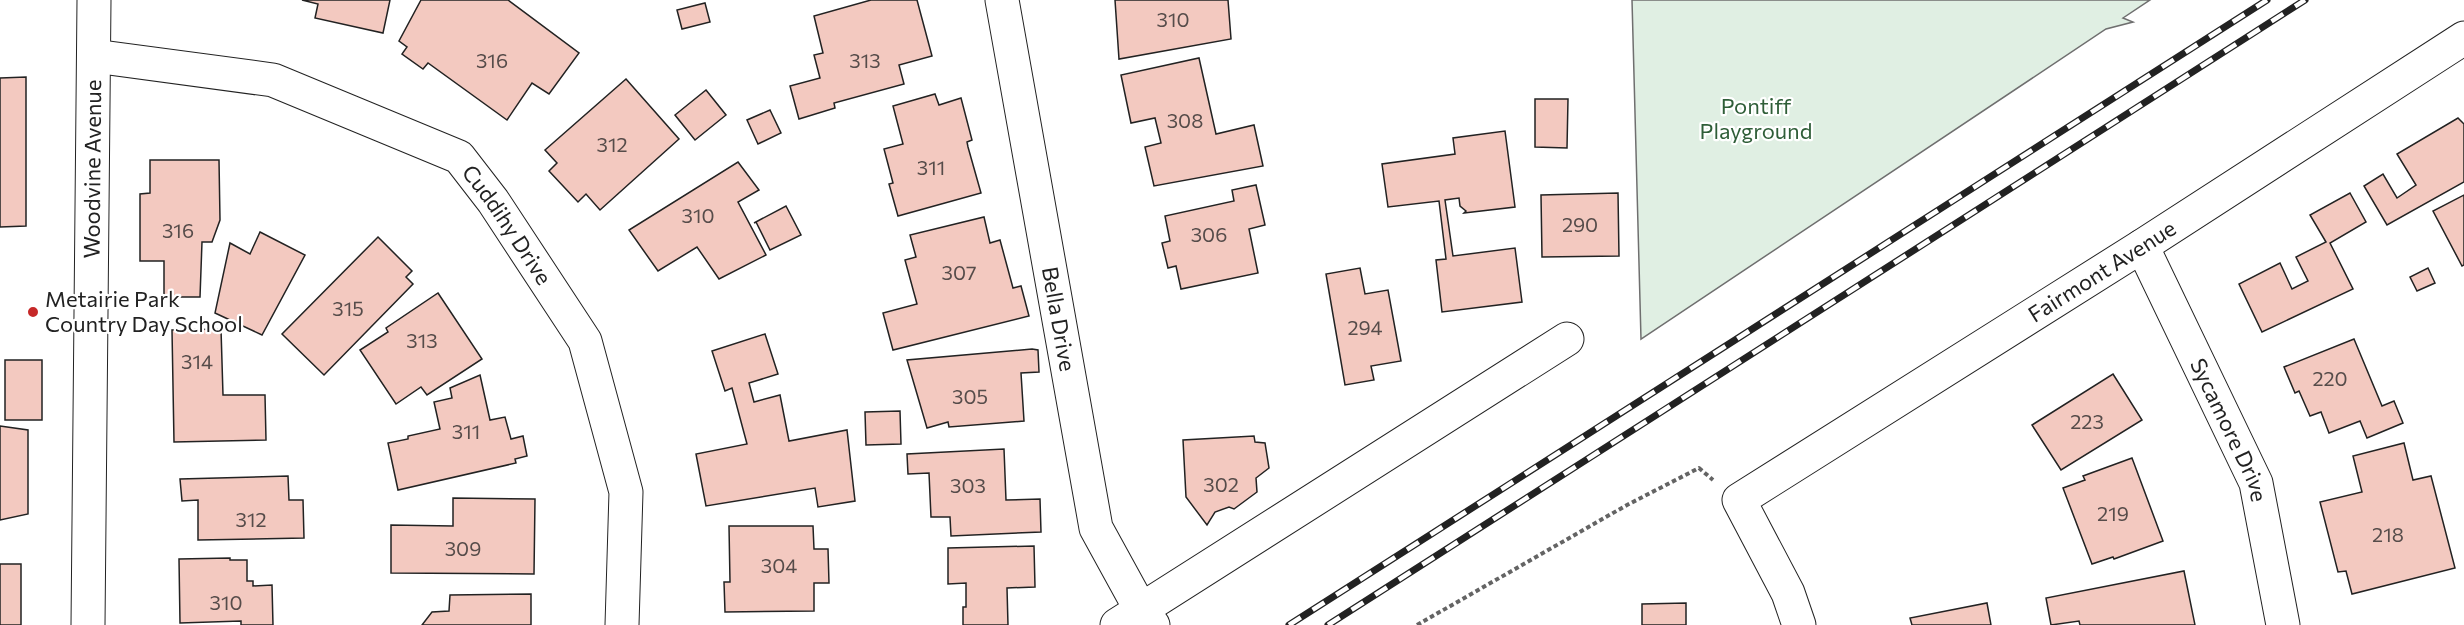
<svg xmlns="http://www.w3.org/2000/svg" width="2464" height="625" viewBox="0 0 2464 625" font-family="Commissioner,sans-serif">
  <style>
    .green { fill: #e0efe3; stroke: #6f6f6f; stroke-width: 1.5 }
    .building { fill: #f3c9c0; stroke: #222; stroke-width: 1.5 }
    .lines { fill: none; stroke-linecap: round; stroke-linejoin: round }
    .minor-casing { stroke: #222; stroke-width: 35 }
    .path { stroke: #646464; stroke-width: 4; stroke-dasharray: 4.5 3; stroke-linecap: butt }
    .minor { stroke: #fff; stroke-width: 33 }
    .rail-casing { stroke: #222; stroke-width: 7 }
    .rail { stroke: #fff; stroke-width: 4.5; stroke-dasharray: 14; stroke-linecap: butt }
    .poi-dot { fill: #c62828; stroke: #fff; stroke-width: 2 }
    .labels { text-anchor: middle; stroke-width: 4.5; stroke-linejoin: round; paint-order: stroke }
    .number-label { font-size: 20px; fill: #564c4a }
    .park-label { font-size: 22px; fill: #2f5e38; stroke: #fff }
    .street-label { font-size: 22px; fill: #222; stroke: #fff }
    .poi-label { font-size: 22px; fill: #222; stroke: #fff; text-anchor: start }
  </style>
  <rect width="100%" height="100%" fill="#fff"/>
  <polygon class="green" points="1632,0 2150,0 2123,18 2133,22 2106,29 1641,339"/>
  <g class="building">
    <polygon points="302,0 390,0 383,33 315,18 318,4"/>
    <polygon points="421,0 508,0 579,53 549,94 532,83 507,120 428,63 423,69 402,54 407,47 399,41"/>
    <polygon points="871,0 917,0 932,56 899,65 904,84 834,103 835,108 799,119 790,86 820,78 814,55 823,53 814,16"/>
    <polygon points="1115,0 1228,0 1231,39 1119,59"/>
    <polygon points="705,3 710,22 682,29 677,10"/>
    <polygon points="1199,58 1216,134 1254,125 1263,166 1154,186 1145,147 1161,143 1155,118 1131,123 1121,75"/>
    <polygon points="26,77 26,226 0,227 0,78"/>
    <polygon points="626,79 679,139 600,210 586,194 578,202 549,171 557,163 545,150"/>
    <polygon points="706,90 726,115 695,140 675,115"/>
    <polygon points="935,94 939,105 961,98 972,140 967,142 968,147 981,193 898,216 889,184 893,183 884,149 903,144 893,106"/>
    <polygon points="1535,99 1568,99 1567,148 1535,147"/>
    <polygon points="770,110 781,133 758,144 747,120"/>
    <polygon points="2458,118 2464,124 2464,182 2387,225 2364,186 2383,174 2397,198 2416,185 2397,154"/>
    <polygon points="1505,131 1515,207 1464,213 1466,211 1460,206 1459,198 1445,200 1453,256 1515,248 1522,302 1442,312 1436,260 1446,259 1439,201 1388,207 1382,164 1455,154 1453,138"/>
    <polygon points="150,160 219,160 220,220 212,242 202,242 200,297 164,297 164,261 140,261 140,194 150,193"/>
    <polygon points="738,162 759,190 738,202 766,255 719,279 697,247 658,271 629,230"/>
    <polygon points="1256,185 1265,225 1249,229 1258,273 1181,289 1176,266 1168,268 1162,243 1170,241 1165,216 1234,201 1232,190"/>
    <polygon points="1618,193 1619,256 1542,257 1541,195"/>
    <polygon points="2350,193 2366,222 2330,243 2353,289 2262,332 2239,284 2280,263 2292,289 2308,281 2296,257 2326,242 2310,215"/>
    <polygon points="2464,195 2464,265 2462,266 2433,211"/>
    <polygon points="786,206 801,235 770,250 756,222 754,223"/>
    <polygon points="984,217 990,243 1000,240 1013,288 1021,286 1029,316 893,350 883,313 917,304 905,260 916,257 910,235"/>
    <polygon points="260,232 305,255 262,335 215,313 230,243 250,254"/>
    <polygon points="378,237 412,271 406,277 413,284 324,375 282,334"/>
    <polygon points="1360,268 1365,294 1388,290 1401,361 1371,366 1374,380 1345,385 1326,274"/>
    <polygon points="2428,268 2435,283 2417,291 2410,277"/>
    <polygon points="438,293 482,359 427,395 421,387 396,404 360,350 388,332 386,328"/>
    <polygon points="221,329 223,395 265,395 266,440 174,442 172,330"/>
    <polygon points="765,334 778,374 749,383 754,402 780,395 789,441 847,430 855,501 818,507 815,488 706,506 696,454 747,444 732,388 725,391 712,351"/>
    <polygon points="2354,339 2382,406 2394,401 2403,423 2367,438 2360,421 2329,433 2321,412 2310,416 2299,391 2295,393 2284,367"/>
    <polygon points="1032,349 1038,350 1039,372 1021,373 1024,421 949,427 948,422 927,428 907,360"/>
    <rect x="5" y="360" width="37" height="60"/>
    <polygon points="2113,374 2142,420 2061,470 2032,425"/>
    <polygon points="480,375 490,420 505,417 511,439 523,436 527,456 515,459 516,463 398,490 388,443 408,439 408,436 440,429 434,402 452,398 450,388"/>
    <polygon points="900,411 901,444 866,445 865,412"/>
    <polygon points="0,426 28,430 28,514 0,520"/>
    <polygon points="1254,436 1255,442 1265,443 1269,468 1256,478 1257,492 1234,509 1229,507 1215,512 1207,525 1186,497 1183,440"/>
    <polygon points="2404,443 2413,480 2431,476 2455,568 2352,594 2346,571 2338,572 2320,502 2362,492 2353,456"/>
    <polygon points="1004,449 1006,500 1040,499 1041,532 951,536 950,517 931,517 929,473 908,474 907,454"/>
    <polygon points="2132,458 2163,541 2114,559 2113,557 2092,564 2063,488 2085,480 2083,476"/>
    <polygon points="288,476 289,500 303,500 304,538 198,540 198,500 182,501 180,479"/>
    <polygon points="453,498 535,499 534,574 391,573 391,525 453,526"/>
    <polygon points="729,526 813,526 814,549 828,549 829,583 814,583 814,611 725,612 724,582 730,582"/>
    <polygon points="1034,546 1035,587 1007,588 1008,625 963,625 963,607 966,607 966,583 948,584 948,548"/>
    <polygon points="230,558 230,560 247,560 247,581 253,581 253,586 272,585 273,625 241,625 241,621 180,623 179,559"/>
    <rect x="0" y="564" width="21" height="61"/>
    <polygon points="2184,571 2195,625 2080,625 2079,621 2051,625 2046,598"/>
    <polygon points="531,594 531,625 422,625 432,612 449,611 450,595"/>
    <polygon points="1686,603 1686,625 1642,625 1642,604"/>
    <polygon points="1987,603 1991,625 1912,625 1910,618"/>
  </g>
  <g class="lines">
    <defs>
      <g id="minor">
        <path id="s1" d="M1002,0L1096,528L1141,610L1153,625"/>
        <path id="s2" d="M94,56L273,80L459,157L493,201L585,341L626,492L622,625"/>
        <path id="s3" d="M2142,246L2256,483L2283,625"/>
        <path id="s4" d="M88,625L94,0"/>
        <polyline points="1117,625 1567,339"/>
        <path id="s5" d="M1799,625L1788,593L1739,500L2142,246L2464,38"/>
      </g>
    </defs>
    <use href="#minor" class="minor-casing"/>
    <polyline class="path" points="1417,625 1627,505 1699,468 1713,480"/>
    <use href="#minor" class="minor"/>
    <defs>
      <g id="rail">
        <polyline points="1289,625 2267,0"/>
        <polyline points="1328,625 2305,0"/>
      </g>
    </defs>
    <use href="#rail" class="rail-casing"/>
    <use href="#rail" class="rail"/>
  </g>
  <circle class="poi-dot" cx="33" cy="312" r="6"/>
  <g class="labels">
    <g class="number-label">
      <text x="1173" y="27">310</text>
      <text x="492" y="68">316</text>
      <text x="865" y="68">313</text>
      <text x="1185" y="128">308</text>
      <text x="612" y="152">312</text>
      <text x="931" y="175">311</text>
      <text x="698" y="223">310</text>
      <text x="1580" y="232">290</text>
      <text x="178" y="238">316</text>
      <text x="1209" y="242">306</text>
      <text x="959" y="280">307</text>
      <text x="348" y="316">315</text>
      <text x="1365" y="335">294</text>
      <text x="422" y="348">313</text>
      <text x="197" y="369">314</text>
      <text x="2330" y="386">220</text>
      <text x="970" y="404">305</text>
      <text x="2087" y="429">223</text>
      <text x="466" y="439">311</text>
      <text x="1221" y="492">302</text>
      <text x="968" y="493">303</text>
      <text x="2113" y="521">219</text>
      <text x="251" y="527">312</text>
      <text x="2388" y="542">218</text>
      <text x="463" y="556">309</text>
      <text x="779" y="573">304</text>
      <text x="226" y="610">310</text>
    </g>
    <g class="park-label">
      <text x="1756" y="114">Pontiff<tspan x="1756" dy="25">Playground</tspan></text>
    </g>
    <g class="street-label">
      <text dy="8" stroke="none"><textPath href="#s4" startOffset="456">Woodvine Avenue</textPath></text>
      <text dy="8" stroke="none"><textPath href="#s2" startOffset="465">Cuddihy Drive</textPath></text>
      <text dy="8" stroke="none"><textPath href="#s5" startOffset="568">Fairmont Avenue</textPath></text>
      <text dy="8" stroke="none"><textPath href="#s1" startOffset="324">Bella Drive</textPath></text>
      <text dy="8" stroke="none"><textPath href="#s3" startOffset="204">Sycamore Drive</textPath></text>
    </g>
    <g class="poi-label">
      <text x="45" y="307">Metairie Park<tspan x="45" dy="25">Country Day School</tspan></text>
    </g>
  </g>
</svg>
